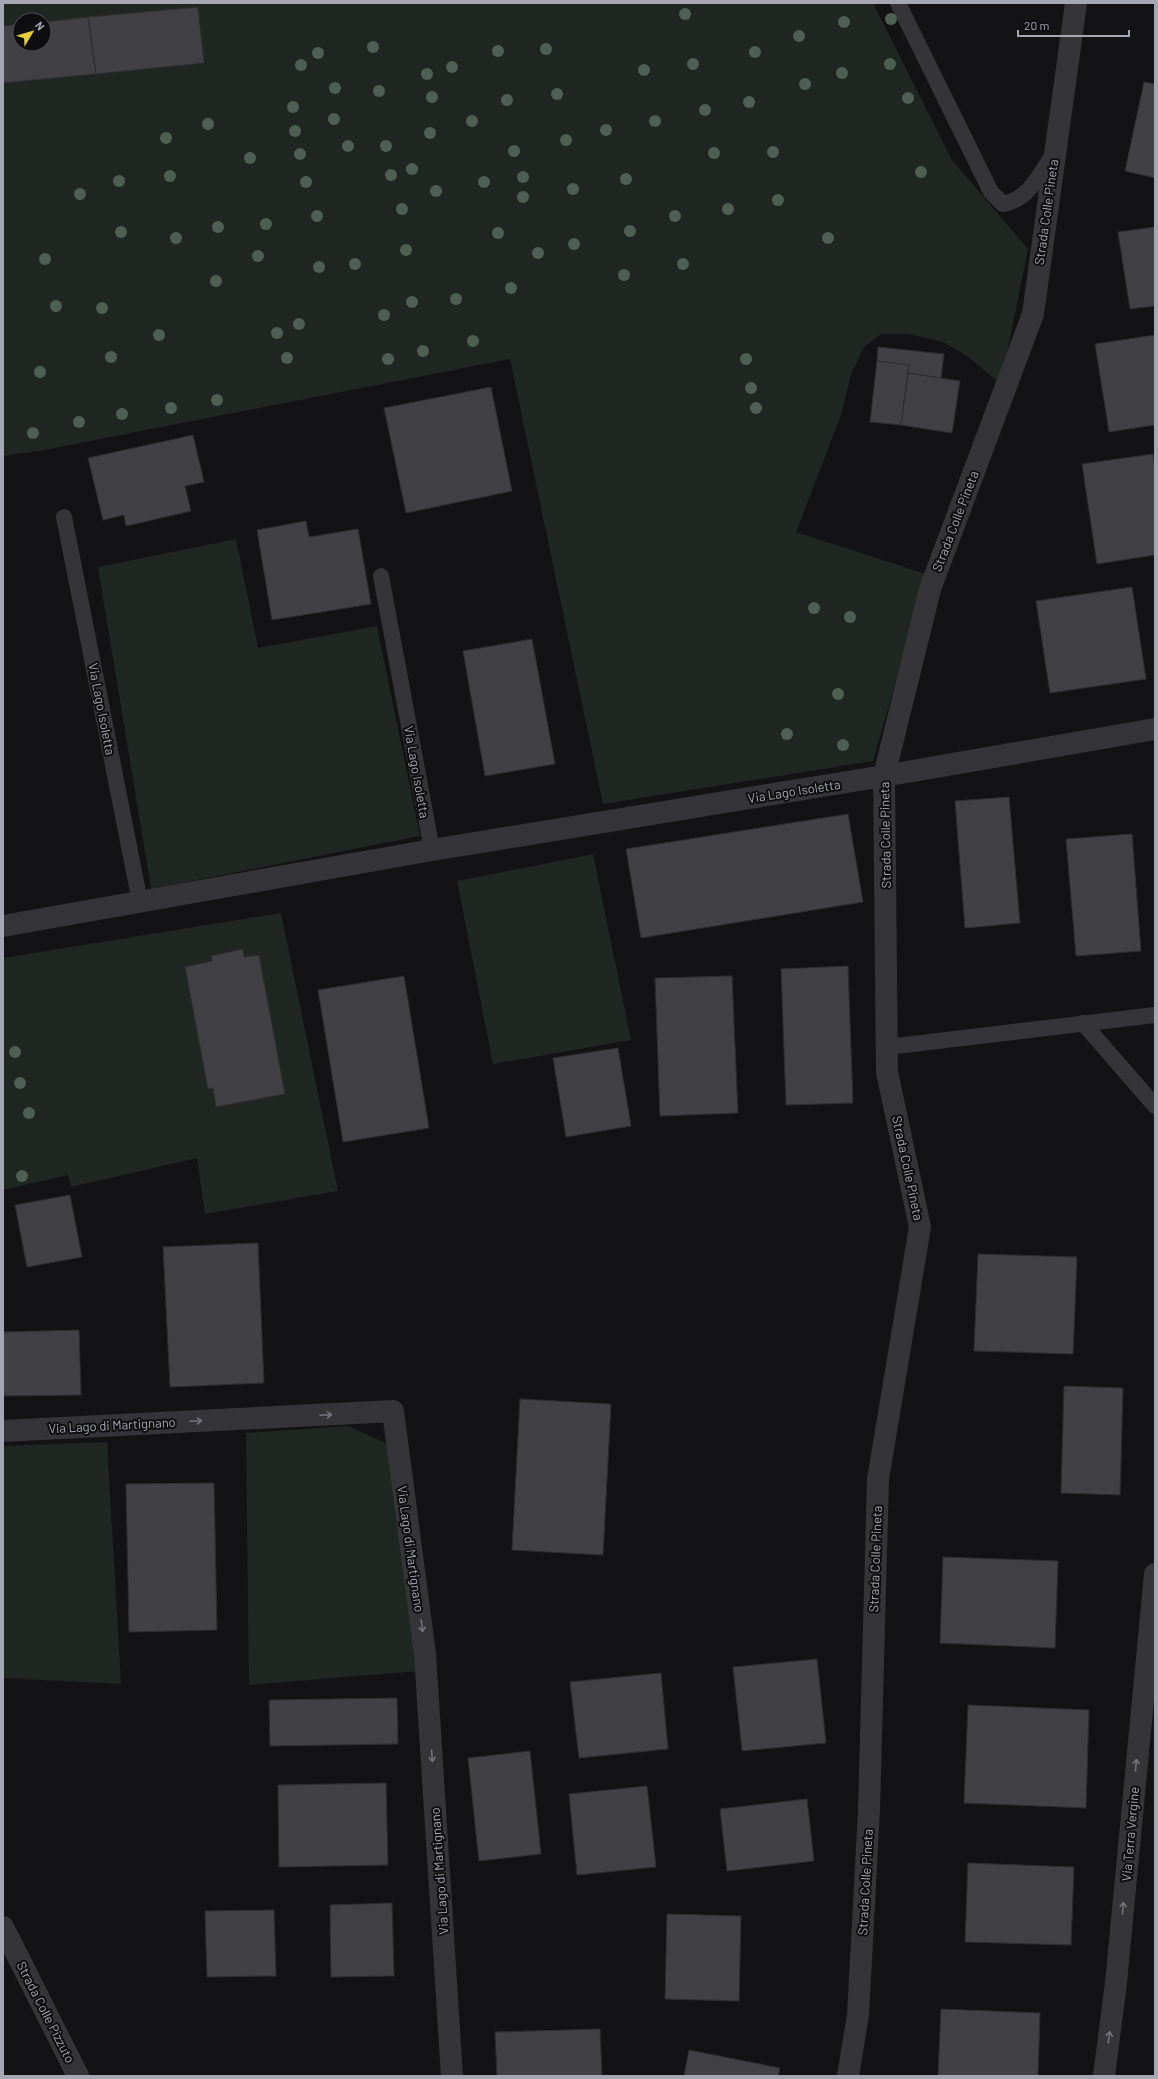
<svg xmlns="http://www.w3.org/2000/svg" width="1158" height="2079" viewBox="0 0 1158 2079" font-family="Barlow,sans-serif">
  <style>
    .green { fill: #202722; fill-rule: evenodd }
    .building { fill: #404045; stroke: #2e2d30 }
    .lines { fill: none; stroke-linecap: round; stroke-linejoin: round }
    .lane { stroke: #353439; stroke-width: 16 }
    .street { stroke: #353439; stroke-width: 22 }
    .tree { fill: #4e5f53 }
    .oneway { stroke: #73737d }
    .labels { text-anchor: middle; stroke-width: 4; stroke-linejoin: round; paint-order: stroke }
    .street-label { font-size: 13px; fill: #a6a7b4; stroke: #0e0e10 }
  </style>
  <rect width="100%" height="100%" fill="#131315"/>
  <g class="green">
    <path d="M3,3H873L952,160L1028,249L1008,348L997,381L967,356L943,342L908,334H881L864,347L851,374L841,415L796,532L929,575L916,610L873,761L603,804L510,359L39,451L3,456ZM20,20H44V44H20Z"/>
    <polygon points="236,539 258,648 377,626 420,836 151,889 98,567"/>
    <polygon points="593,854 631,1040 493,1064 457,881"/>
    <polygon points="281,913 338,1191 205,1214 197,1158 71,1187 68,1175 3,1190 3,958"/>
    <polygon points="348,1426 388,1444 420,1671 249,1685 246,1433"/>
    <polygon points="107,1442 121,1684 3,1678 3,1446"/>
  </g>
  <g class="building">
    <polygon points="198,7 204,63 96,74 88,17"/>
    <polygon points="88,17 96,74 3,83 3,26 20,24 20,44 44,44 44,22"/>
    <polygon points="1144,82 1155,84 1155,178 1125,171"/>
    <polygon points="1155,227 1155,306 1130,309 1118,232"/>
    <polygon points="1155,335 1155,425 1109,432 1095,344"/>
    <polygon points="878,347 944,354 941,378 908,373 909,365 877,361"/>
    <polygon points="877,361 909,365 901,425 870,422"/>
    <polygon points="908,373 960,381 952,433 901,425"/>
    <polygon points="491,387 512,491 406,513 384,408"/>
    <polygon points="193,435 204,482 185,486 191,511 126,526 124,515 103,520 88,458"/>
    <polygon points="1153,454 1155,469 1155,555 1097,564 1082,464"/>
    <polygon points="306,521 309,537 358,529 371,604 272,620 257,530"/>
    <polygon points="1132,587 1146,679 1050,693 1036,601"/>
    <polygon points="532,639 555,764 485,776 463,651"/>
    <polygon points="1009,797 1020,923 965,928 955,801"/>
    <polygon points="848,814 863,902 641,938 626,849"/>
    <polygon points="1132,834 1141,951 1076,956 1066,839"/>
    <polygon points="243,949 244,957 259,955 285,1094 216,1107 213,1088 208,1089 185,967 212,961 211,956"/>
    <polygon points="848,966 853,1103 786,1105 781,969"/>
    <polygon points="404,976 429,1128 343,1142 318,990"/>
    <polygon points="732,976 738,1113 660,1116 655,978"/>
    <polygon points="618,1048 631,1126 566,1137 553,1058"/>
    <polygon points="70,1195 82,1257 27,1267 15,1205"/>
    <polygon points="258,1243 264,1383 170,1387 163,1247"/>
    <polygon points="978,1254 1077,1257 1073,1354 974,1351"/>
    <polygon points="79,1330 81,1395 3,1396 3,1332"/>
    <polygon points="1064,1386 1123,1388 1120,1495 1061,1493"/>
    <polygon points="520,1399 611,1404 603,1555 512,1550"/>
    <polygon points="214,1483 217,1630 129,1632 126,1484"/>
    <polygon points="943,1557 1058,1561 1055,1648 940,1643"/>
    <polygon points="817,1659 826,1743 742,1751 733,1667"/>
    <polygon points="661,1673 668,1749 579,1758 570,1682"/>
    <polygon points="397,1698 398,1744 270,1746 269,1700"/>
    <polygon points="968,1705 1089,1710 1086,1808 964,1803"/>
    <polygon points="530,1751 541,1854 479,1861 468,1758"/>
    <polygon points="386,1783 388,1865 279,1867 278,1785"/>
    <polygon points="647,1786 656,1867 577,1875 569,1794"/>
    <polygon points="807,1799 814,1861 727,1871 720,1809"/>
    <polygon points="968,1863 1074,1867 1071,1945 965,1942"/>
    <polygon points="392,1903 394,1976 331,1977 330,1905"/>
    <polygon points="274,1910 276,1976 207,1977 205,1911"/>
    <polygon points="667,1914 741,1916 739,2001 665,1999"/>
    <polygon points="941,2009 1040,2013 1038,2076 938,2076"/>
    <polygon points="600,2029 602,2076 497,2076 495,2032"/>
    <polygon points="689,2050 780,2068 778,2076 684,2076"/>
  </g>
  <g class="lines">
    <g class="lane">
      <path d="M898,3L991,192L1003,204C1029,200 1040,173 1054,153"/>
      <polyline points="64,517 140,902"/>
      <polyline points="381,576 432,850"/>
      <polyline points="1083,1023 1155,1106"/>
      <polyline points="888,1047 1155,1015"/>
    </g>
    <g class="street">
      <polyline points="3,926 432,850 884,776 1155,729"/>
      <polyline points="3,1431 393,1411 425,1654 452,2076"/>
      <polyline points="3,1927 78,2076"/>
      <polyline points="848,2076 858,2015 869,1810 878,1479 920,1227 887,1072 884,776 930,589 1033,314 1076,3"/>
      <polyline points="1104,2076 1116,1983 1155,1574"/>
    </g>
  </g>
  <g class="tree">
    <circle cx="685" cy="14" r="6"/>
    <circle cx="891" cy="19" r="6"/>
    <circle cx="844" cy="22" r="6"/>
    <circle cx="799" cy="36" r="6"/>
    <circle cx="373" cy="47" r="6"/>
    <circle cx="546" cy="49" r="6"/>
    <circle cx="498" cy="51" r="6"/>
    <circle cx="755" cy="52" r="6"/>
    <circle cx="318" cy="53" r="6"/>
    <circle cx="693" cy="64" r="6"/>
    <circle cx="890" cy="64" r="6"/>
    <circle cx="301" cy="65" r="6"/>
    <circle cx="452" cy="67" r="6"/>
    <circle cx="644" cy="70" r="6"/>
    <circle cx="842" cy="73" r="6"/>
    <circle cx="427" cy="74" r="6"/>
    <circle cx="805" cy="84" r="6"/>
    <circle cx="335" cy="88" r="6"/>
    <circle cx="379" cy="91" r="6"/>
    <circle cx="557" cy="94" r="6"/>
    <circle cx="432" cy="97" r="6"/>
    <circle cx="908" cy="98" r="6"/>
    <circle cx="507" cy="100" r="6"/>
    <circle cx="749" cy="102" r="6"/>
    <circle cx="293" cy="107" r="6"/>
    <circle cx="705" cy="110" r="6"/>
    <circle cx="334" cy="119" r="6"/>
    <circle cx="472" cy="121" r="6"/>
    <circle cx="655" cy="121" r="6"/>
    <circle cx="208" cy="124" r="6"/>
    <circle cx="606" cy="130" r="6"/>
    <circle cx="295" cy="131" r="6"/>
    <circle cx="430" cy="133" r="6"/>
    <circle cx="166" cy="138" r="6"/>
    <circle cx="566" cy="140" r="6"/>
    <circle cx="348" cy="146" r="6"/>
    <circle cx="386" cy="146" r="6"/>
    <circle cx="514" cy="151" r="6"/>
    <circle cx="773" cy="152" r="6"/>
    <circle cx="714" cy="153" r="6"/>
    <circle cx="300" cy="154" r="6"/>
    <circle cx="250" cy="158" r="6"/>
    <circle cx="412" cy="169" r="6"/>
    <circle cx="921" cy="172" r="6"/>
    <circle cx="391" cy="175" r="6"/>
    <circle cx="170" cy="176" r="6"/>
    <circle cx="523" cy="177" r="6"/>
    <circle cx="626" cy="179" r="6"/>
    <circle cx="119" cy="181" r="6"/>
    <circle cx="306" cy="182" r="6"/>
    <circle cx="484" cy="182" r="6"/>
    <circle cx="573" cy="189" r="6"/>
    <circle cx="436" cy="191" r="6"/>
    <circle cx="80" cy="194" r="6"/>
    <circle cx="523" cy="197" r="6"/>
    <circle cx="778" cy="200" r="6"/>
    <circle cx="402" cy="209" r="6"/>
    <circle cx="728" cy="209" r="6"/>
    <circle cx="317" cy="216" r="6"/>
    <circle cx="675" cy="216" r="6"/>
    <circle cx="266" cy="224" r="6"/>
    <circle cx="218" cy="227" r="6"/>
    <circle cx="630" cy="231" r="6"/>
    <circle cx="121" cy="232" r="6"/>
    <circle cx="498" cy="233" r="6"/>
    <circle cx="176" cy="238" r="6"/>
    <circle cx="828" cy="238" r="6"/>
    <circle cx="574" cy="244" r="6"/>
    <circle cx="406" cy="250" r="6"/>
    <circle cx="538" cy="253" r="6"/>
    <circle cx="258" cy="256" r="6"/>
    <circle cx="45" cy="259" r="6"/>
    <circle cx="355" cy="264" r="6"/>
    <circle cx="683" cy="264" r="6"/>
    <circle cx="319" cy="267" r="6"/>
    <circle cx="624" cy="275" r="6"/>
    <circle cx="216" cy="281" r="6"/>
    <circle cx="511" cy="288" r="6"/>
    <circle cx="456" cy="299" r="6"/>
    <circle cx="412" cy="302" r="6"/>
    <circle cx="56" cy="306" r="6"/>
    <circle cx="102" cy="308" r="6"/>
    <circle cx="384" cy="315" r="6"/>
    <circle cx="299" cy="324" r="6"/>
    <circle cx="277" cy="333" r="6"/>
    <circle cx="159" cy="335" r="6"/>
    <circle cx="473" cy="341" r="6"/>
    <circle cx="423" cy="351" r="6"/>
    <circle cx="111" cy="357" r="6"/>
    <circle cx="287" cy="358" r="6"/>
    <circle cx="388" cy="359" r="6"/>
    <circle cx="746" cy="359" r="6"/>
    <circle cx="40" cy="372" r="6"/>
    <circle cx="751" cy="388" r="6"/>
    <circle cx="217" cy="400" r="6"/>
    <circle cx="171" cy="408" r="6"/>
    <circle cx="756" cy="408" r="6"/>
    <circle cx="122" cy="414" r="6"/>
    <circle cx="79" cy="422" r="6"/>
    <circle cx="33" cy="433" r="6"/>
    <circle cx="814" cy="608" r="6"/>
    <circle cx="850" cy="617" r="6"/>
    <circle cx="838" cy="694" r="6"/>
    <circle cx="787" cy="734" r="6"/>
    <circle cx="843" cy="745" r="6"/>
    <circle cx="15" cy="1052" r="6"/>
    <circle cx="20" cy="1083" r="6"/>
    <circle cx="29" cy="1113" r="6"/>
    <circle cx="22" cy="1176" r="6"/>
  </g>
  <defs><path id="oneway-shaft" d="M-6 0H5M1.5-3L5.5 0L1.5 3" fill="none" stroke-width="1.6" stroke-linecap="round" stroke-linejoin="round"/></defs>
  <g class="oneway">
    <use href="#oneway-shaft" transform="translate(326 1415) rotate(-3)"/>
    <use href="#oneway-shaft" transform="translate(196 1421) rotate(-3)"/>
    <use href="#oneway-shaft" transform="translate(422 1626) rotate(82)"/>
    <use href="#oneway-shaft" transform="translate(432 1756) rotate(86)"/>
    <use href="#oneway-shaft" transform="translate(1136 1765) rotate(-85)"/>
    <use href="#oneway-shaft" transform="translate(1123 1908) rotate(-85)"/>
    <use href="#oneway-shaft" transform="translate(1109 2037) rotate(-82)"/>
  </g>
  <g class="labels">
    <g class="street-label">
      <text transform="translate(1046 212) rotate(-82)" y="5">Strada Colle Pineta</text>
      <text transform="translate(955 521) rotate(-69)" y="5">Strada Colle Pineta</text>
      <text transform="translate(102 709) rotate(79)" y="5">Via Lago Isoletta</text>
      <text transform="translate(417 772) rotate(80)" y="5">Via Lago Isoletta</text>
      <text transform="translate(794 791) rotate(-9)" y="5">Via Lago Isoletta</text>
      <text transform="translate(885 835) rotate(-91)" y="5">Strada Colle Pineta</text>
      <text transform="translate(908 1168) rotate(78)" y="5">Strada Colle Pineta</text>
      <text transform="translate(112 1425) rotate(-3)" y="5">Via Lago di Martignano</text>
      <text transform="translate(411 1549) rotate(82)" y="5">Via Lago di Martignano</text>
      <text transform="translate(875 1559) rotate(-88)" y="5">Strada Colle Pineta</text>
      <text transform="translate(1130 1834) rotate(-85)" y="5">Via Terra Vergine</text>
      <text transform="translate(439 1871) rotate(-94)" y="5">Via Lago di Martignano</text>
      <text transform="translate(865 1882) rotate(-87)" y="5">Strada Colle Pineta</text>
      <text transform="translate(46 2012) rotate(63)" y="5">Strada Colle Pizzuto</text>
    </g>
  </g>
  <rect width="1158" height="2079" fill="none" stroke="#a6a7b4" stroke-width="8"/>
  <g transform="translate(32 32) rotate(52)"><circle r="19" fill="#0e0e10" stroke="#4b4b52"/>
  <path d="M0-3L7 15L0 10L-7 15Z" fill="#e5cd3b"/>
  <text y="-6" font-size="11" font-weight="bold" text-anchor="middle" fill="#a6a7b4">N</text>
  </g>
  <path d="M1018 30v6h111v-6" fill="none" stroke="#a6a7b4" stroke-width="2"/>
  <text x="1024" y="30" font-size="12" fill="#a6a7b4" stroke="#0e0e10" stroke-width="3" paint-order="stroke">20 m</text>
</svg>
